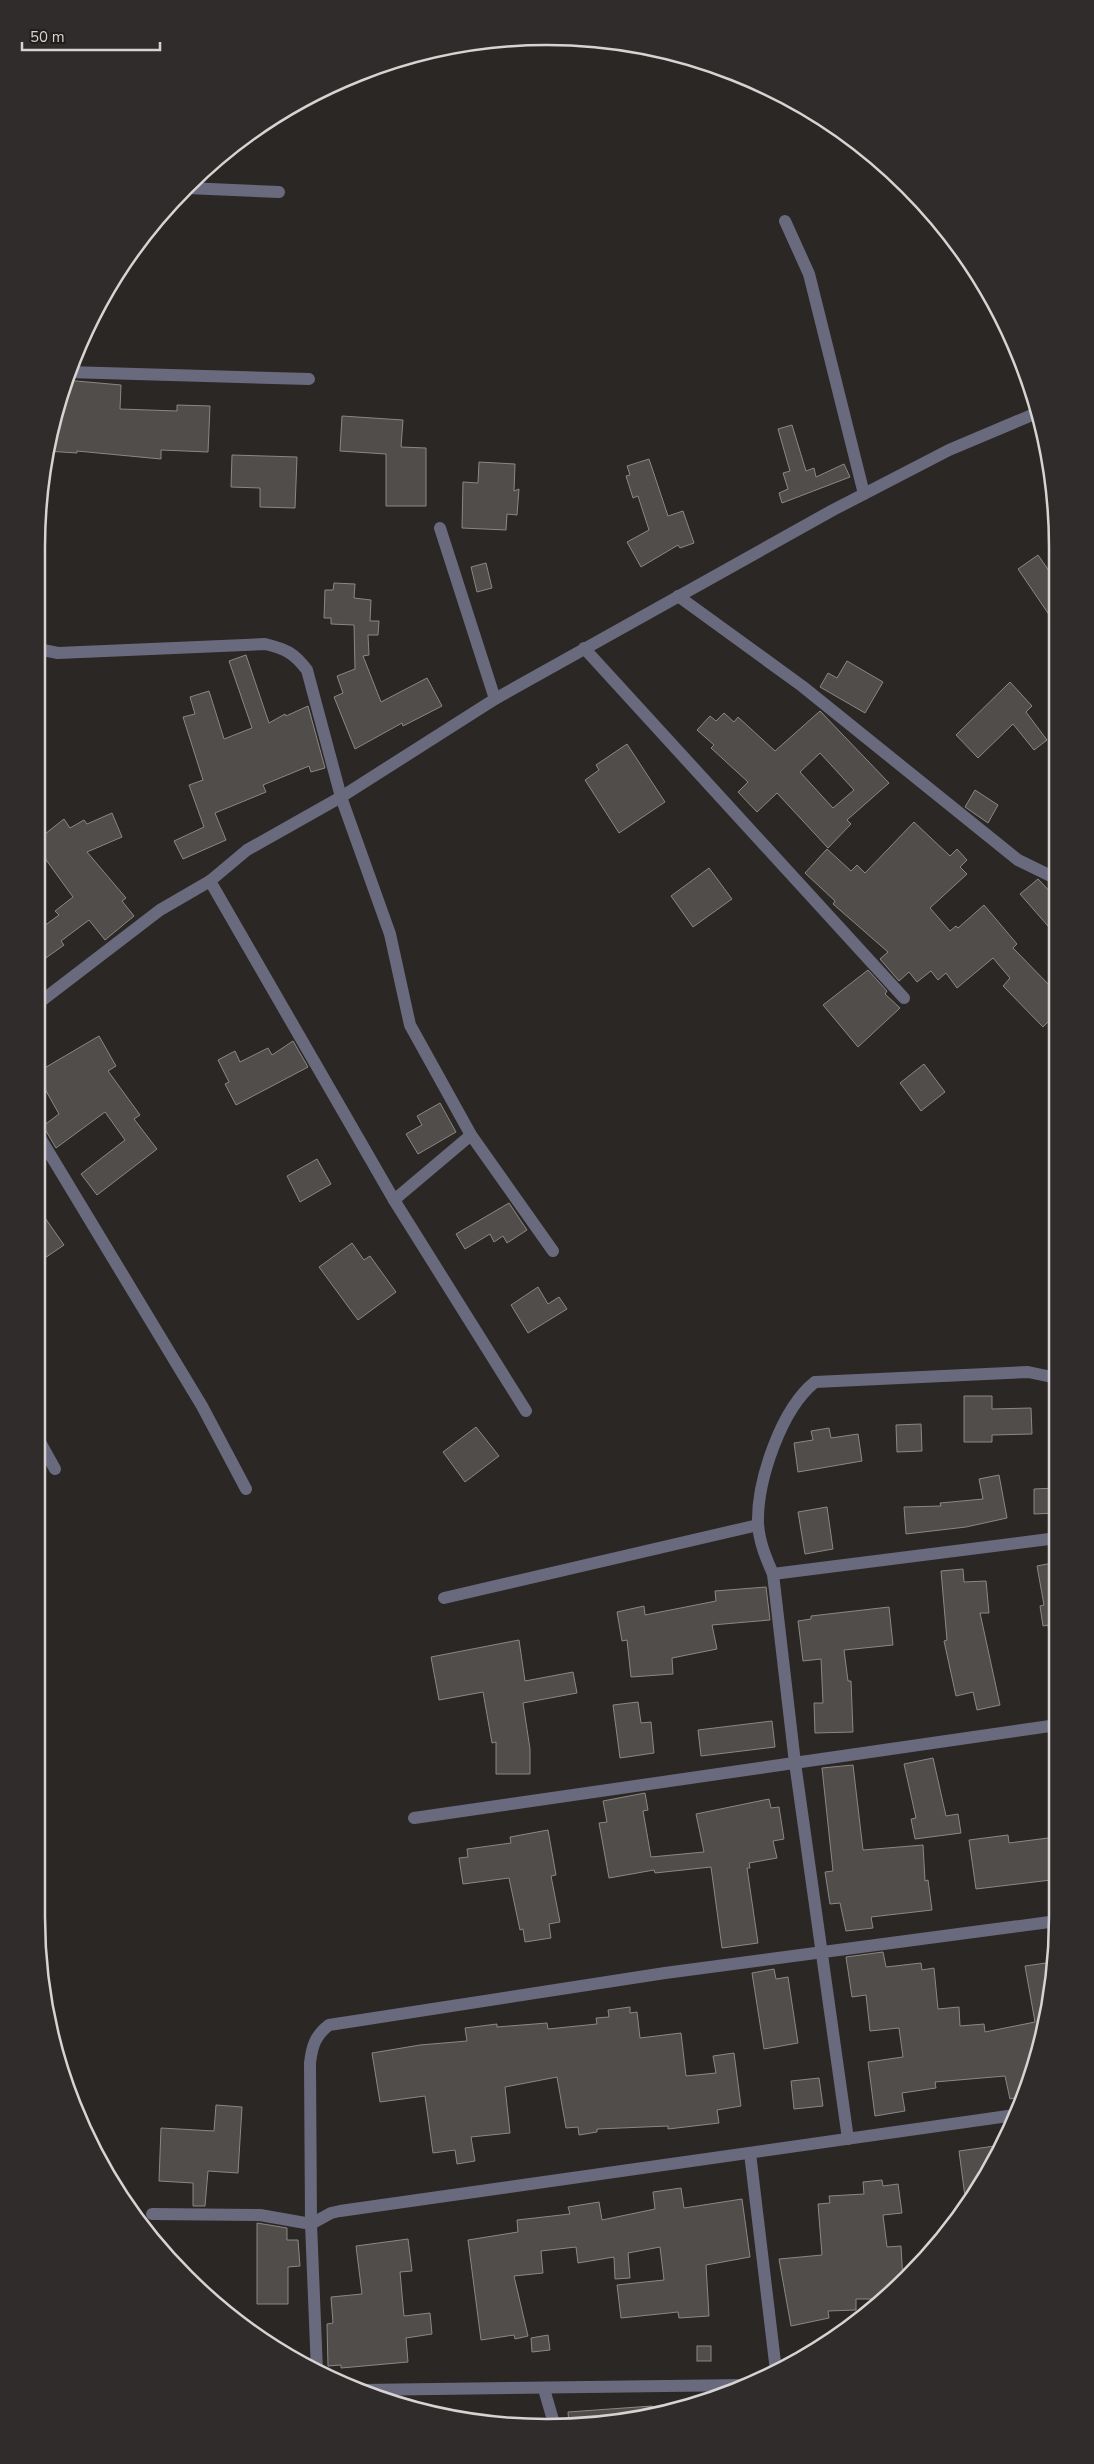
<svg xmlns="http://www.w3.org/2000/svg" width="1094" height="2464" viewBox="0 0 1094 2464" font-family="'Nunito Sans',sans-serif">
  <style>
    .building { fill: #514d4b; stroke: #8b8785; fill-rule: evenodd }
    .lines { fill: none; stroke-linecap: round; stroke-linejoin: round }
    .minor { stroke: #6a6a7e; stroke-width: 12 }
    .rim { fill: none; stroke: #d6d3d2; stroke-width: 2.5 }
  </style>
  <rect width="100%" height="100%" fill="#2b2725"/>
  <g class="building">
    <polygon points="65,380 121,385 120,409 177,411 177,405 210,406 208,452 161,450 161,459 77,451 77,453 46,451"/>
    <polygon points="342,416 403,420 401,447 426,448 426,506 386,506 386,454 340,451"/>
    <polygon points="792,425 806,471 814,468 816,477 844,464 850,477 782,503 779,493 788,489 783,473 790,471 778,429"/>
    <polygon points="232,455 297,457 295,508 260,507 260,488 231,487"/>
    <polygon points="649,459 668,516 683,511 694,543 680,548 678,545 641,567 627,542 649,530 638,496 633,498 626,476 630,475 627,466"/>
    <polygon points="479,462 515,464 514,491 519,489 517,515 507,514 506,530 462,528 463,482 478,483"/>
    <polygon points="1038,555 1054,578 1054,622 1018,569"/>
    <polygon points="486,563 492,588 477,592 471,567"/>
    <polygon points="334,583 355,584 354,598 371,600 370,621 379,621 378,635 368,635 369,655 363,656 381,702 427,678 442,706 403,726 402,723 355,749 334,697 343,693 337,676 355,669 354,625 331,624 331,618 324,618 325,590 333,590"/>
    <polygon points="246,655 269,723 285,714 286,716 308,706 325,768 311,772 309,766 263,785 266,792 215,813 226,840 183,859 174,841 204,827 189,785 203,780 183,717 195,714 190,697 209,691 224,739 252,728 229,661"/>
    <polygon points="847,661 883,682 865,713 820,687 828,673 837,678"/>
    <polygon points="1010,682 1032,706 1026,712 1047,740 1034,750 1013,724 978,758 956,735"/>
    <path d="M820,711L889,783L847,820L851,824L828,848L777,793L757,812L738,792L748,782L711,748L714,745L697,730L710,716L716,721L724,713L734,722L738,717L775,751ZM820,753L854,790L833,808L800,772Z"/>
    <polygon points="627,744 665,802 619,833 585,780 599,770 596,765"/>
    <polygon points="975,790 998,805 988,823 965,807"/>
    <polygon points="112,813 122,837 87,852 126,898 122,901 134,916 105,940 89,920 61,941 64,945 43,960 36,952 36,932 59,915 55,911 73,897 36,846 36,824 45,834 64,819 70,828 84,820 87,824"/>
    <polygon points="914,822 950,856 957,849 967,860 960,867 967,874 930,908 950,931 956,926 958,928 984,905 1017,944 1013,948 1055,991 1055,1015 1043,1027 1003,986 1010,978 993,958 957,988 946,973 938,980 931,971 917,982 909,972 899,981 880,959 888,952 833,904 835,901 805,873 827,849 851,871 857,865 865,873"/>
    <polygon points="709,868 732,899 693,927 671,896"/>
    <polygon points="1038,879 1055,897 1055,934 1020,894"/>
    <polygon points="868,970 887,991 885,994 900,1008 858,1047 823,1005"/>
    <polygon points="99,1036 116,1066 108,1071 140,1115 134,1119 157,1149 97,1195 81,1174 125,1140 105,1112 56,1148 43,1126 59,1114 36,1073"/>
    <polygon points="293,1041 308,1067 236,1105 225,1084 229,1082 218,1060 235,1051 240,1062 268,1048 272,1055"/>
    <polygon points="924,1064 945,1092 921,1111 900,1083"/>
    <polygon points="440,1103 456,1132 418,1154 406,1134 422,1125 417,1116"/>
    <polygon points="317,1159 331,1184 300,1202 287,1176"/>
    <polygon points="509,1203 527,1230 507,1243 503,1236 494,1242 490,1234 465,1249 456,1234"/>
    <polygon points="36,1205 64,1245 36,1264"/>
    <polygon points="352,1243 364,1260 370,1256 396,1292 358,1320 319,1267"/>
    <polygon points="538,1287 548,1304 559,1297 567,1309 528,1333 511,1305"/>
    <polygon points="964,1396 992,1396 992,1409 1031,1408 1032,1434 992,1435 992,1442 964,1442"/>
    <polygon points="921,1424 922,1451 897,1452 896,1425"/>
    <polygon points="476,1427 499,1456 465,1482 443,1452"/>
    <polygon points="829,1428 831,1438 858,1434 862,1461 798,1472 794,1443 813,1440 811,1431"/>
    <polygon points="999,1475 1007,1518 966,1527 906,1534 904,1507 941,1506 940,1503 983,1499 979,1479"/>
    <polygon points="1056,1488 1057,1513 1034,1514 1034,1489"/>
    <polygon points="827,1507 833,1549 805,1554 798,1512"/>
    <polygon points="1057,1562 1057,1631 1049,1632 1048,1625 1043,1626 1040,1606 1044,1605 1037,1566"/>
    <polygon points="963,1569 964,1582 986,1581 989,1613 980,1613 1000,1705 977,1710 973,1692 956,1696 944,1641 947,1640 941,1571"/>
    <polygon points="766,1587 770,1620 712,1625 717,1649 672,1658 673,1674 631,1677 627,1640 622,1641 617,1612 644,1606 645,1615 716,1601 715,1591"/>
    <polygon points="889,1607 893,1645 844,1650 848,1681 851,1681 853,1732 815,1733 814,1703 823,1703 821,1659 803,1661 798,1621 811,1619 811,1616"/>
    <polygon points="519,1640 525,1681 573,1672 577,1693 523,1703 530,1749 530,1774 496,1774 496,1742 492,1743 483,1692 439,1700 431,1657"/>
    <polygon points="638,1702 641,1723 651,1722 654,1753 620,1758 613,1705"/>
    <polygon points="772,1721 775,1747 701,1756 698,1730"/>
    <polygon points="933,1758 946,1816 958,1814 961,1833 915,1839 911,1819 916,1818 904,1764"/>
    <polygon points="853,1765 863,1850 923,1845 925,1881 928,1880 932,1910 871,1917 873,1928 846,1931 840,1903 830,1904 825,1872 833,1871 822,1768"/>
    <polygon points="645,1793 648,1810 643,1811 651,1857 704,1852 696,1814 769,1799 771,1808 779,1807 784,1839 773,1841 777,1858 749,1863 750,1868 747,1868 758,1943 722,1948 711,1867 655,1873 654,1870 609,1878 599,1823 607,1822 603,1801"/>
    <polygon points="548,1830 556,1875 551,1876 560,1922 549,1924 551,1938 525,1942 523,1929 520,1930 509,1878 463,1884 459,1858 468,1857 467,1849 511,1843 510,1837"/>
    <polygon points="1008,1835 1009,1843 1056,1837 1058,1867 1049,1868 1051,1880 976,1889 969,1840"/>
    <polygon points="883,1952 886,1967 921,1963 922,1970 934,1968 938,2009 959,2007 960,2026 984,2024 985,2032 1035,2022 1025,1966 1053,1962 1048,2016 1031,2081 1024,2096 1010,2099 1005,2076 935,2082 936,2088 902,2093 905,2111 875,2116 868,2062 903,2057 899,2028 870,2031 866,1995 852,1997 846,1957"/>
    <polygon points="774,1969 776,1979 788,1977 798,2043 764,2049 752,1973"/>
    <polygon points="630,2007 630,2013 637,2012 640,2038 681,2033 686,2076 716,2073 713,2056 734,2053 741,2106 717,2110 719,2123 668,2129 668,2126 597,2129 597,2132 579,2135 578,2127 566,2128 557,2077 505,2087 510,2133 471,2137 475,2161 457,2164 455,2150 433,2153 425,2096 380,2102 372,2053 420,2045 467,2041 465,2028 497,2024 497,2027 547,2023 548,2029 597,2024 596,2018 609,2017 608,2010"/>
    <polygon points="819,2078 823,2106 794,2109 791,2081"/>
    <polygon points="216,2105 242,2107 238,2173 208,2171 205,2206 193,2206 193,2183 159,2181 161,2128 214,2131"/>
    <polygon points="1002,2145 989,2172 966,2204 959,2151"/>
    <polygon points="882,2180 883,2186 898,2184 902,2213 883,2215 887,2247 901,2246 903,2282 886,2299 856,2299 856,2310 828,2311 829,2318 791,2326 779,2259 822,2255 818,2204 830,2203 829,2196 864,2194 863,2182"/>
    <polygon points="681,2188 684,2208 742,2199 750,2257 706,2265 709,2316 679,2318 678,2312 621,2318 617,2285 664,2280 660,2247 628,2253 630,2278 615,2279 614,2257 578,2263 576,2247 541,2251 543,2273 514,2276 528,2336 515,2339 514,2335 481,2340 468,2240 518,2232 517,2220 570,2214 568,2207 599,2202 602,2220 655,2209 653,2192"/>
    <polygon points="257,2223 287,2228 287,2240 298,2240 300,2266 288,2267 288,2304 257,2304"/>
    <polygon points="408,2239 412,2271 400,2272 404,2316 430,2313 432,2334 406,2338 408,2362 341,2368 341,2365 328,2366 327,2324 333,2323 331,2297 362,2294 356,2246"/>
    <polygon points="548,2335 550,2350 532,2352 531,2338"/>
    <rect x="697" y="2346" width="14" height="15"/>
    <polygon points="652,2406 654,2414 614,2423 569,2426 568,2412"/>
  </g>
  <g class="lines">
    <g class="minor">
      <polyline points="187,188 279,192"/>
      <polyline points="785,221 809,274 864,494"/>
      <polyline points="68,372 309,379"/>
      <polyline points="440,528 495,699"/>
      <polyline points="678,596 802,686 1018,860 1055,878"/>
      <path d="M36,642L43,650L58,653L265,644C286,649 294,653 307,670L341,797L390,934L410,1025L471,1135L553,1251"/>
      <polyline points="584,648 904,998"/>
      <polyline points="210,881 394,1200 526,1411"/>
      <polyline points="36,1005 160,910 210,881 247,850 341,797 495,699 833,510 949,450 1039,412"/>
      <polyline points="36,1131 202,1406 246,1489"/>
      <polyline points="394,1200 471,1135"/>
      <polyline points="36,1435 55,1469"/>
      <polyline points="773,1574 1057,1538"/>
      <polyline points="444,1598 758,1525"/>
      <polyline points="414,1818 1057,1725"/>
      <path d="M848,2139L795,1763L773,1574C766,1558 759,1542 758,1523C757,1481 781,1409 815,1382L1028,1372L1052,1377L1056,1380"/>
      <polyline points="750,2153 776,2371"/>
      <polyline points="152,2214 260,2215 311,2224 331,2213 340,2211 1015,2115"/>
      <path d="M317,2371L311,2224L310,2063C312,2046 315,2036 329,2025L665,1973L1057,1921"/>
      <polyline points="544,2389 555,2427"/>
      <polyline points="360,2390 745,2385"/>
    </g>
  </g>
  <path d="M0 0H1094V2464H0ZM547 45H547A502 502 0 0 1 1049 547V1917A502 502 0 0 1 547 2419H547A502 502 0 0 1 45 1917V547A502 502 0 0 1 547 45Z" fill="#2f2c2b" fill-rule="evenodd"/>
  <path class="rim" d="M547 45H547A502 502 0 0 1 1049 547V1917A502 502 0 0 1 547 2419H547A502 502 0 0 1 45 1917V547A502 502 0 0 1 547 45Z"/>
  <path d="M22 42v8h138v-8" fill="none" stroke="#d6d3d2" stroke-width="2.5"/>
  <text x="30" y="42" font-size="15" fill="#d6d3d2" stroke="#211e1c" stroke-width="4" paint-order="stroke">50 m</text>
</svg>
